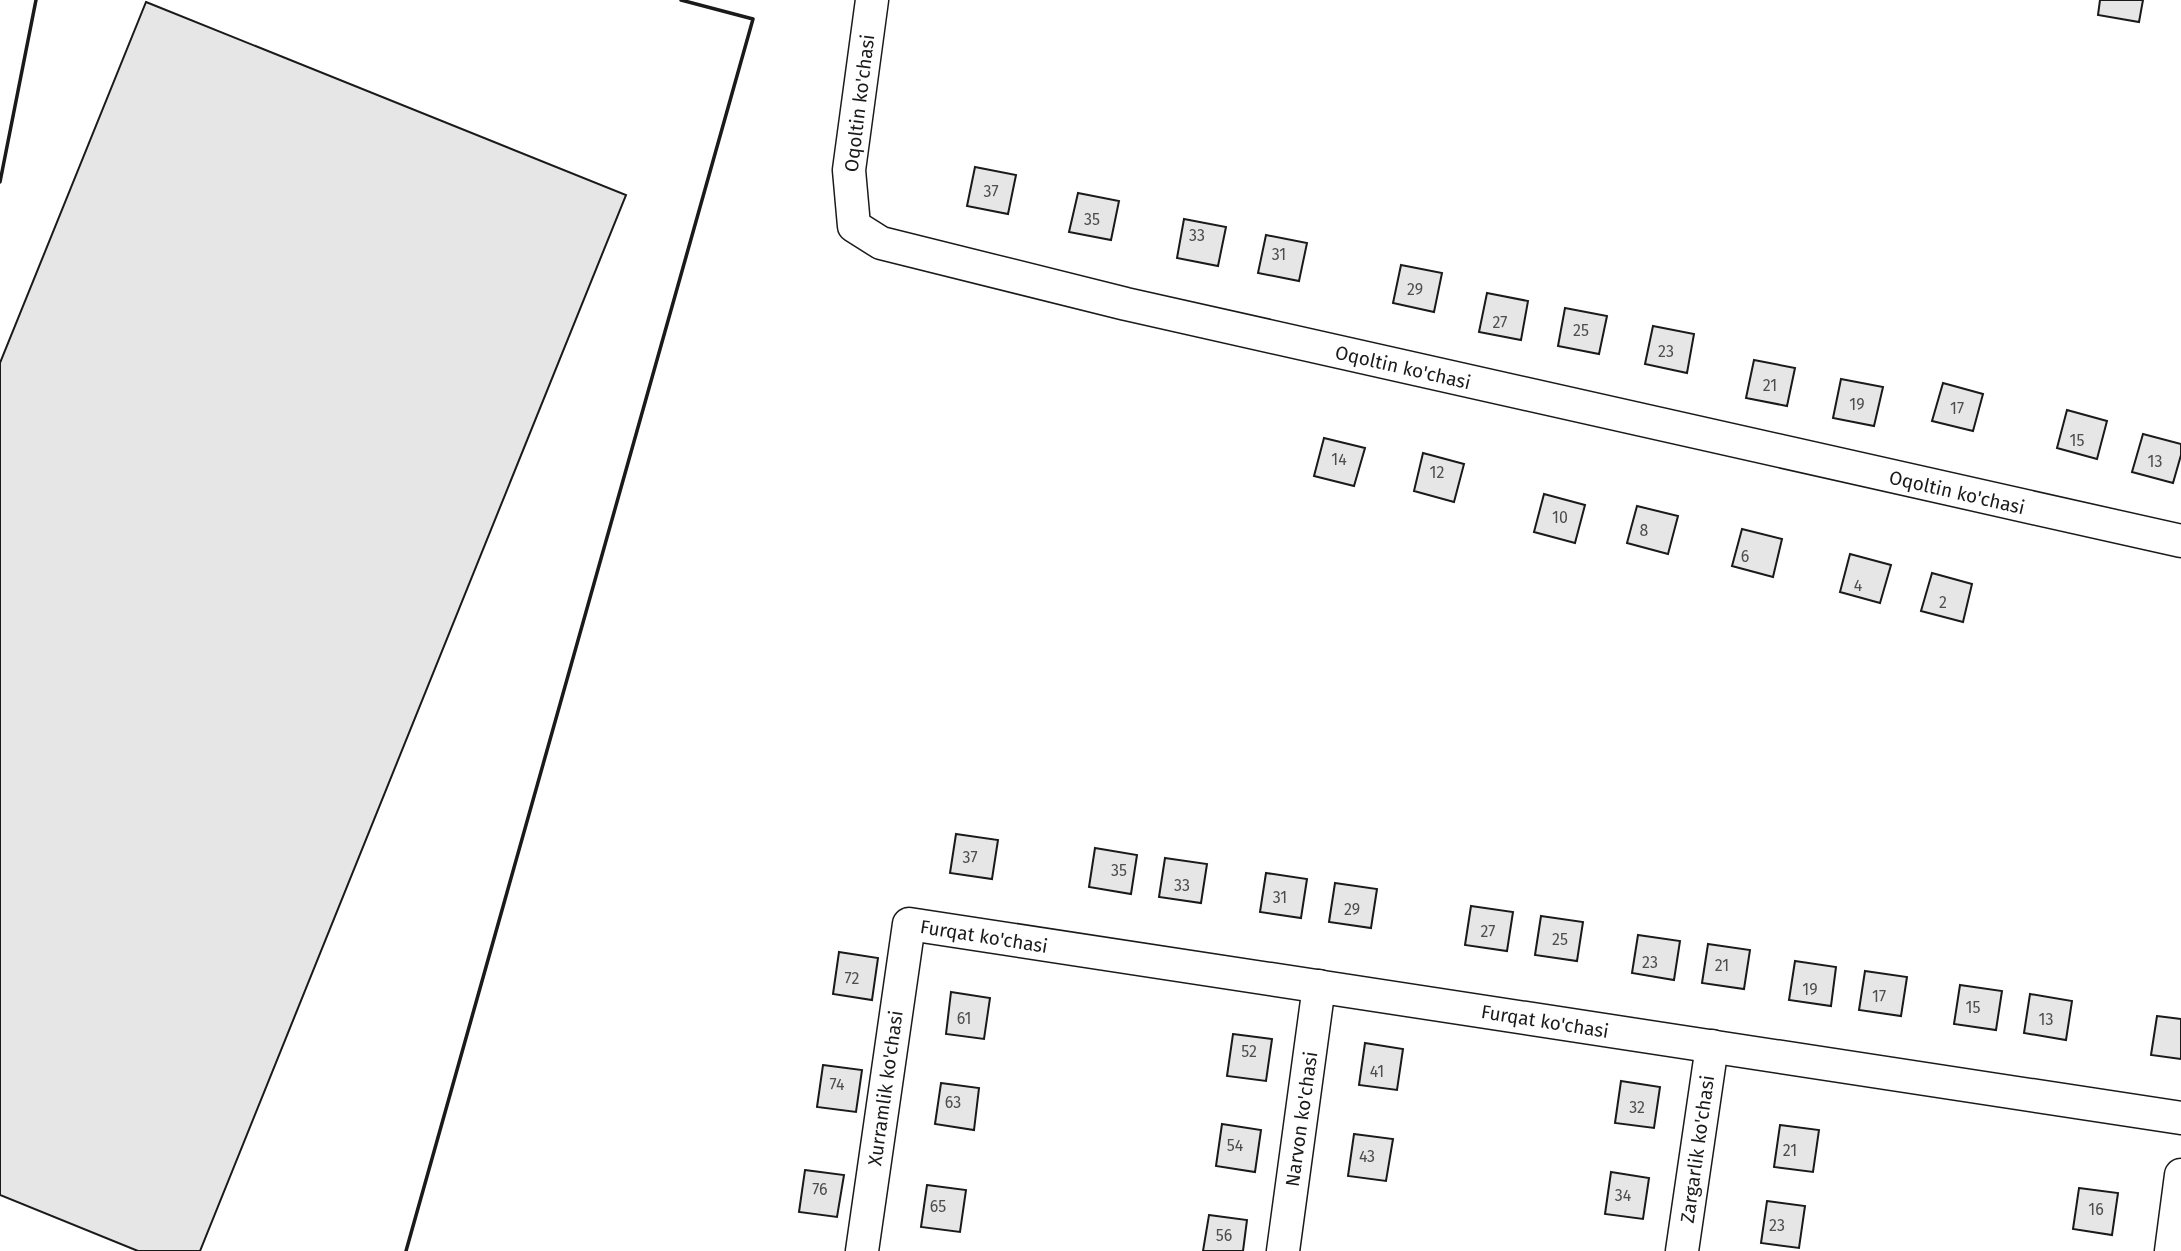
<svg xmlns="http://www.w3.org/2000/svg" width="2181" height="1251" viewBox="0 0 2181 1251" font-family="'Fira Sans',sans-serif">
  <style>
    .building { fill: #e6e6e6; stroke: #1a1a1a; stroke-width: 2 }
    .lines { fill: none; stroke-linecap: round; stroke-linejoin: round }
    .minor-casing { stroke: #1a1a1a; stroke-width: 35 }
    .minor { stroke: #fff; stroke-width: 32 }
    .wall { stroke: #1a1a1a; stroke-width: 3.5 }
    .labels { text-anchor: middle; stroke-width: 5; stroke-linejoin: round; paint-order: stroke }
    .number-label { font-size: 16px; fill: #4d4d4d }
    .street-label { font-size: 19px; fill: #1a1a1a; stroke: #fff }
  </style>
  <rect width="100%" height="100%" fill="#fff"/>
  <g class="building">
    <polygon points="2100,0 2143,0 2139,22 2098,15"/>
    <polygon points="146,2 626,195 200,1251 138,1251 0,1195 0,363"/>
    <polygon points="975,167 1016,175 1008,214 967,206"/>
    <polygon points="1078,193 1119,201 1111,240 1069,232"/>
    <polygon points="1184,219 1226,227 1218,266 1177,258"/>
    <polygon points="1266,235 1307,243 1299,281 1258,273"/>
    <polygon points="1401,265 1442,273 1434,312 1393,303"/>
    <polygon points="1487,293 1528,301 1521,340 1479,332"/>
    <polygon points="1565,308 1607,316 1599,354 1558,346"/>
    <polygon points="1653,326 1694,334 1687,373 1645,364"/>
    <polygon points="1754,360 1795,368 1787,406 1746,398"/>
    <polygon points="1841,379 1883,387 1874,426 1833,418"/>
    <polygon points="1943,383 1983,394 1973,431 1932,421"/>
    <polygon points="2067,410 2107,421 2097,459 2057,448"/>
    <polygon points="2143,434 2181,444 2181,455 2173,483 2132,472"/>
    <polygon points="1324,438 1365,448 1354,486 1314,476"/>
    <polygon points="1423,453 1464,464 1454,502 1414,491"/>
    <polygon points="1544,494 1585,505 1575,543 1534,532"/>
    <polygon points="1637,506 1678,516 1668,554 1627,543"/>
    <polygon points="1742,529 1782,539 1773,577 1732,566"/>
    <polygon points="1850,554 1891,565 1880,603 1840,592"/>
    <polygon points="1932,573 1972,584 1963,622 1921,611"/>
    <polygon points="956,834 998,840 992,879 950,873"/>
    <polygon points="1095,848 1137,855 1131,894 1089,887"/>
    <polygon points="1165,858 1207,864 1201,903 1159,897"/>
    <polygon points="1266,873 1307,879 1301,918 1260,912"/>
    <polygon points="1335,883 1377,889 1371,928 1329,922"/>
    <polygon points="1471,906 1513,912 1507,951 1465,945"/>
    <polygon points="1541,916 1583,922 1577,961 1535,955"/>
    <polygon points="1638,935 1680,941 1674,980 1632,973"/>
    <polygon points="1708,944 1750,950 1744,989 1702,983"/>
    <polygon points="839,952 878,958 872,1000 833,994"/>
    <polygon points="1795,961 1836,967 1831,1006 1789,1000"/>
    <polygon points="1865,971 1907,977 1901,1016 1859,1010"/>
    <polygon points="1960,985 2002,991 1996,1030 1954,1024"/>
    <polygon points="951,992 990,998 984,1039 946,1034"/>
    <polygon points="2030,994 2072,1001 2066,1040 2024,1033"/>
    <polygon points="2157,1016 2181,1019 2181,1059 2151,1055"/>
    <polygon points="1233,1034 1272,1039 1266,1081 1227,1076"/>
    <polygon points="1365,1043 1403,1049 1397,1090 1359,1085"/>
    <polygon points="823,1065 862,1070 856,1112 817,1107"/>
    <polygon points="1621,1081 1660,1087 1654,1128 1615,1123"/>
    <polygon points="941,1083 979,1088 974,1130 935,1124"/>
    <polygon points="1222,1124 1261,1130 1255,1172 1216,1166"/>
    <polygon points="1780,1125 1819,1130 1813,1172 1774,1167"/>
    <polygon points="1354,1134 1393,1139 1386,1181 1348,1176"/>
    <polygon points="805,1170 844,1175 837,1217 799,1212"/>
    <polygon points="1611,1172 1649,1178 1643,1219 1605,1214"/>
    <polygon points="927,1185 966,1190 960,1232 921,1227"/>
    <polygon points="2079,1188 2118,1193 2112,1235 2073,1229"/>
    <polygon points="1767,1201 1805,1206 1799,1248 1761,1243"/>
    <polygon points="1209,1215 1247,1220 1243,1251 1203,1251"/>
  </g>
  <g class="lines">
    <defs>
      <g id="minor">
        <polyline points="872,0 849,170 854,226 881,243 1126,304 2181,541"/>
        <polyline points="862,1251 909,924 2181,1118"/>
        <polyline points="1283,1251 1319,986"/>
        <polyline points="1682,1251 1712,1046"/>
        <polyline points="2171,1251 2181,1175"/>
      </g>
    </defs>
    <use href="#minor" class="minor-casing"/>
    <use href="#minor" class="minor"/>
    <g class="wall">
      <polyline points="0,182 36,0"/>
      <polyline points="406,1251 753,19 681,0"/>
    </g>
  </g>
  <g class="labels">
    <g class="number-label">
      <text x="991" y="197">37</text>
      <text x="1092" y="225">35</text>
      <text x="1197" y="241">33</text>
      <text x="1279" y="260">31</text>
      <text x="1415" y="295">29</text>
      <text x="1500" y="328">27</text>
      <text x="1581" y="336">25</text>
      <text x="1666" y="357">23</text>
      <text x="1770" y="391">21</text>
      <text x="1857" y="410">19</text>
      <text x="1957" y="414">17</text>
      <text x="2077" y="446">15</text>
      <text x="1339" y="465">14</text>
      <text x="2155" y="467">13</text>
      <text x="1437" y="478">12</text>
      <text x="1560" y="523">10</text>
      <text x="1644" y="536">8</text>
      <text x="1745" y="562">6</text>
      <text x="1858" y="591">4</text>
      <text x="1943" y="608">2</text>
      <text x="970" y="863">37</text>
      <text x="1119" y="876">35</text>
      <text x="1182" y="891">33</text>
      <text x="1280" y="903">31</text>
      <text x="1352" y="915">29</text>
      <text x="1488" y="937">27</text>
      <text x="1560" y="945">25</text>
      <text x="1650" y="968">23</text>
      <text x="1722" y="971">21</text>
      <text x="852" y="984">72</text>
      <text x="1810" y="995">19</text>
      <text x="1879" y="1002">17</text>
      <text x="1973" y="1013">15</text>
      <text x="964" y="1024">61</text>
      <text x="2046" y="1025">13</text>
      <text x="1249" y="1057">52</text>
      <text x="1377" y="1077">41</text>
      <text x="837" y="1090">74</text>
      <text x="953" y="1108">63</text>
      <text x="1637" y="1113">32</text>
      <text x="1235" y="1151">54</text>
      <text x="1790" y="1156">21</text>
      <text x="1367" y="1162">43</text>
      <text x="820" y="1195">76</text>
      <text x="1623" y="1201">34</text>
      <text x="938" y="1212">65</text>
      <text x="2096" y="1215">16</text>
      <text x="1777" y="1231">23</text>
      <text x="1224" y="1241">56</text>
    </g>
    <g class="street-label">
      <text transform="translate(859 103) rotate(-83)" y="7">Oqoltin ko'chasi</text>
      <text transform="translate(1403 367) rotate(13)" y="7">Oqoltin ko'chasi</text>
      <text transform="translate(1957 492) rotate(13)" y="7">Oqoltin ko'chasi</text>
      <text transform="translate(984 936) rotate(9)" y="7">Furqat ko'chasi</text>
      <text transform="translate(1545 1021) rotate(9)" y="7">Furqat ko'chasi</text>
      <text transform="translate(885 1088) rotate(-82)" y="7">Xurramlik ko'chasi</text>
      <text transform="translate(1301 1119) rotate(-82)" y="7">Narvon ko'chasi</text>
      <text transform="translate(1697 1149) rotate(-82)" y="7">Zargarlik ko'chasi</text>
    </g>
  </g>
</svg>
